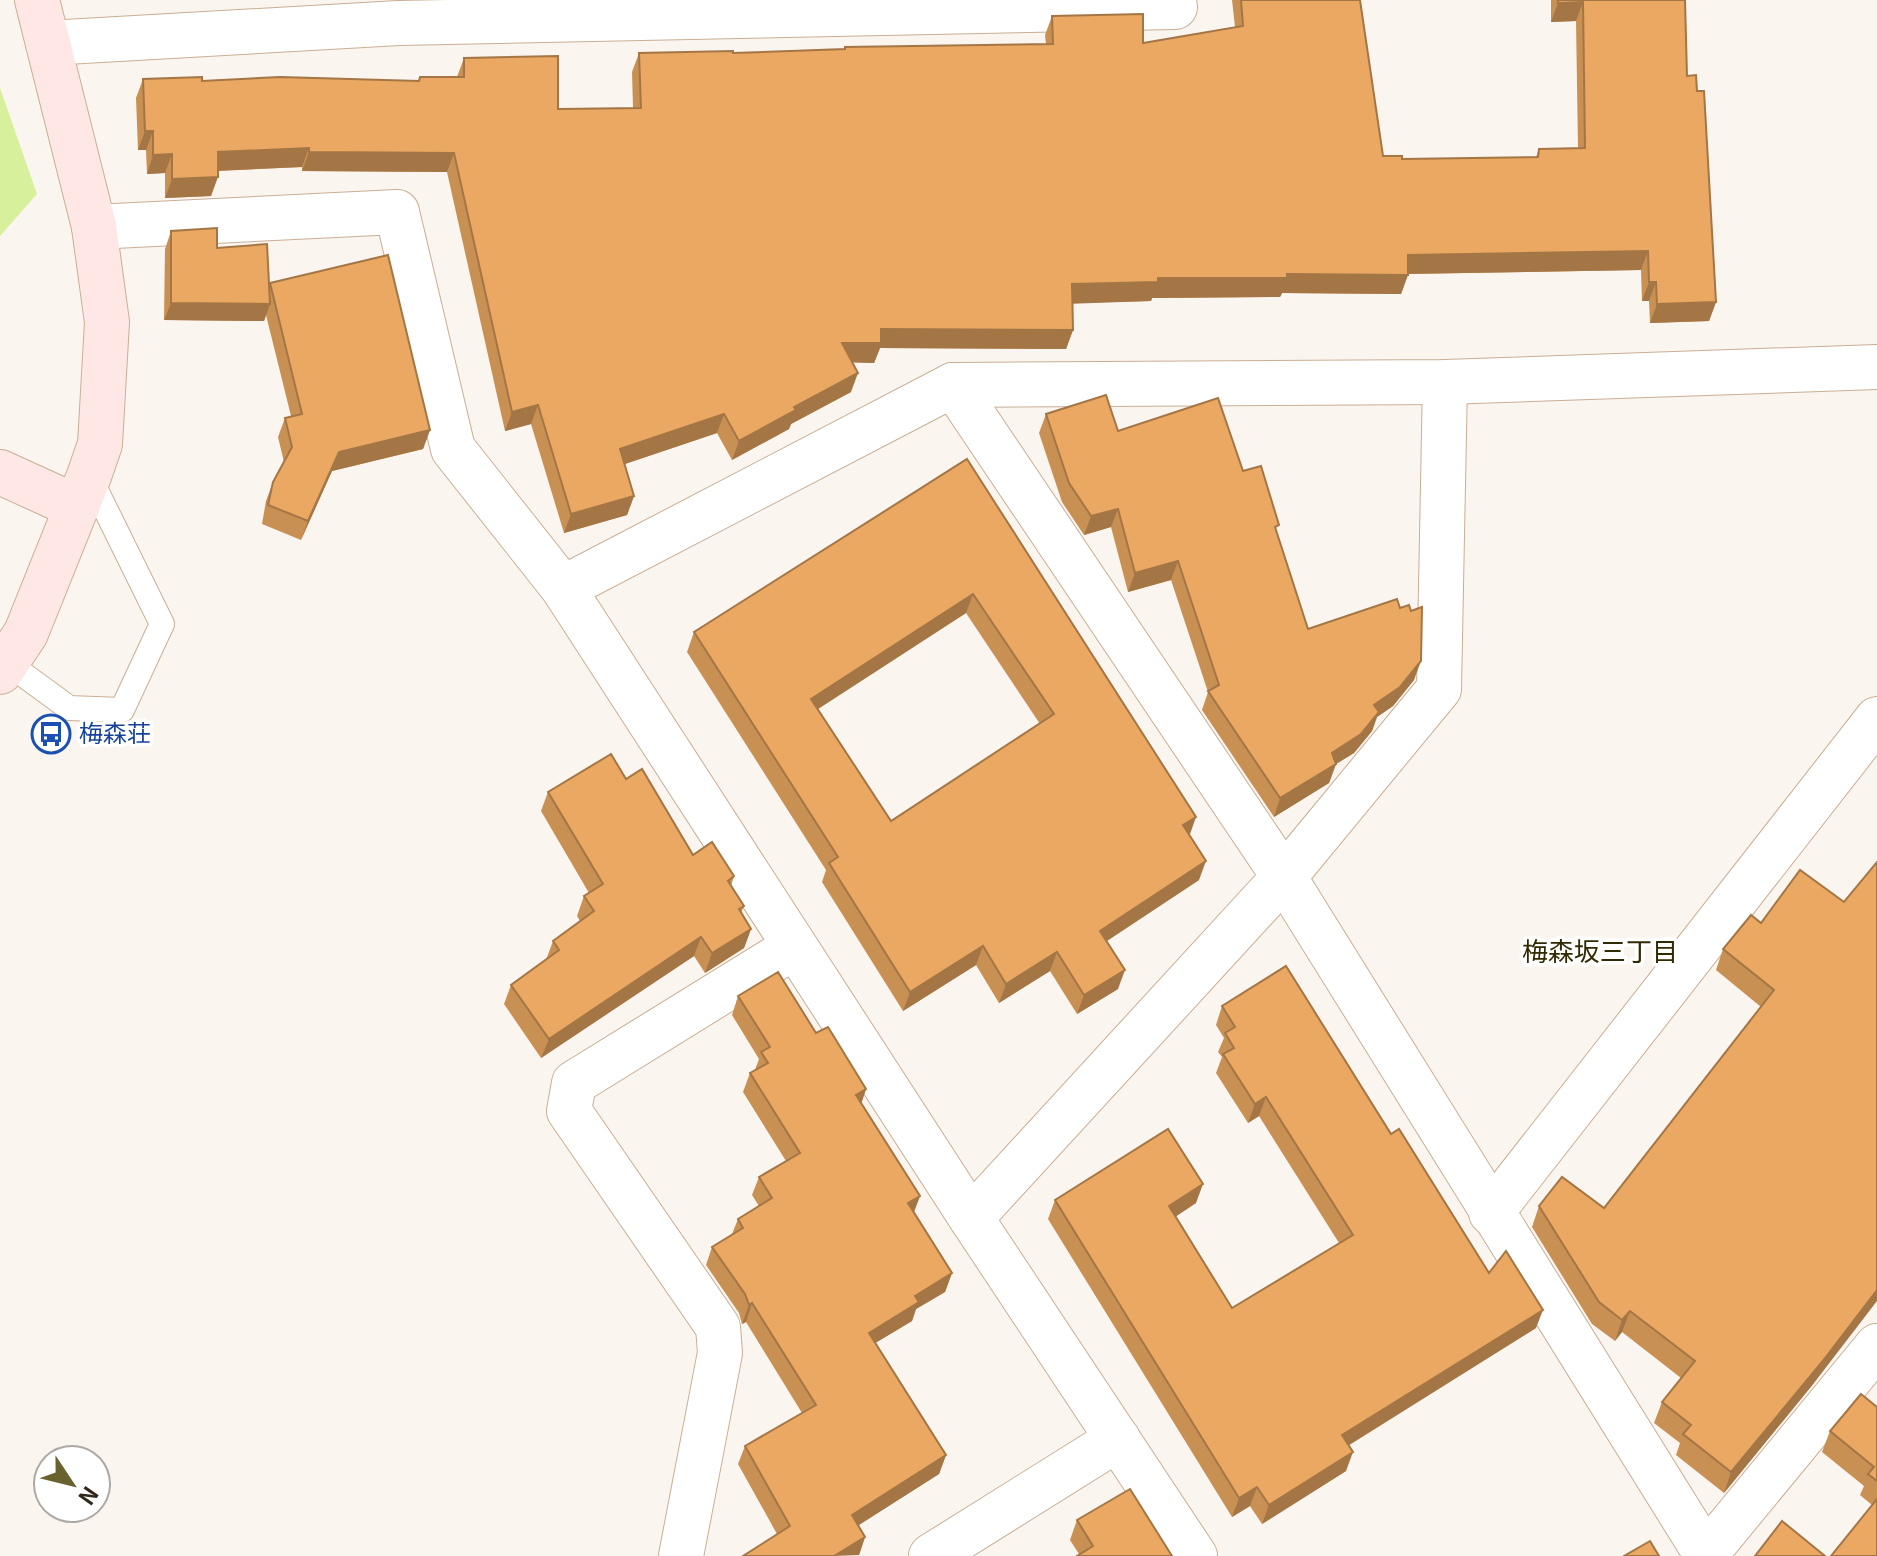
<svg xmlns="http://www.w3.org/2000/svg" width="1877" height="1556" viewBox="0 0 1877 1556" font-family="Georgia,'Noto Sans JP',serif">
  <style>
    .green { fill: #d7f09b }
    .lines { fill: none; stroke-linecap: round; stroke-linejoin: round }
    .lane-casing { stroke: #c9ae94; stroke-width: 26 }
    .street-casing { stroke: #c9ae94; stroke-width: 46 }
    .secondary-casing { stroke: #c9ae94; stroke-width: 46 }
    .lane { stroke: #fff; stroke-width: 24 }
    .street { stroke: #fff; stroke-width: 44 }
    .secondary { stroke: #fee7e4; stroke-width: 44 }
    .wall { fill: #c99054; fill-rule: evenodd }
    .shaded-wall { fill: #a47645 }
    .building { fill: #eaa862; stroke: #a47645; stroke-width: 2; fill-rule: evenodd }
    .labels { text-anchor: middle; stroke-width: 7; stroke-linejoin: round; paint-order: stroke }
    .transit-label { font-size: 24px; fill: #164399; stroke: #fff; text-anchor: start }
    .neighbourhood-label { font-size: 26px; fill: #302a00; stroke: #fff }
  </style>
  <rect width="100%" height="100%" fill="#fbf5f0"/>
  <polygon class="green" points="0,88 37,194 0,236"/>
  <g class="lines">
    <defs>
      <polyline id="lane" points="6,662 69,708 122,710 162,624 89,476"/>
      <g id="street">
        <polyline points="48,43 399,23 1175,7 1174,0"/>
        <polyline points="94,227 397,212 453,449 563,588 971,1218 1195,1556"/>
        <polyline points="563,588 953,385"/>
        <polyline points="1491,1213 1877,719"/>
        <polyline points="971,1218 1284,877 1439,689 1445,382"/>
        <polyline points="1706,1554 1877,1346"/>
        <polyline points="681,1556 720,1353 718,1327 569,1111 574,1083 794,947"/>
        <polyline points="931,1556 1118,1439"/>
        <polyline points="1707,1556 1284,877 953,385 1445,382 1877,367"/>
      </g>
      <g id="secondary">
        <polyline points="0,472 77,507"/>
        <polyline points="0,672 26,633 89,476 100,444 107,322 94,227 37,0"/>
      </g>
    </defs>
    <use href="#lane" class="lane-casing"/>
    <use href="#street" class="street-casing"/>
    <use href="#secondary" class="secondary-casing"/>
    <use href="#lane" class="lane"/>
    <use href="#street" class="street"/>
    <use href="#secondary" class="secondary"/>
  </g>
  <g class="wall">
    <polygon points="1232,0 1360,0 1383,156 1402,159 1536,157 1539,149 1578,148 1576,21 1551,22 1551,0 1685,0 1687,76 1716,302 1709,321 1650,323 1649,301 1642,301 1641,270 1408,274 1401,294 1282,293 1280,297 1152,298 1151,301 1072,303 1073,330 1066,349 880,348 874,363 852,362 851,392 791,424 789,429 732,460 717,433 625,464 634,496 627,515 564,533 531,424 505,431 447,172 302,171 302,167 218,171 211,196 165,198 165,173 147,174 146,150 138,150 136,98 143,79 202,81 418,81 420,77 457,77 464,58 558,109 633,108 632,72 639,53 733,53 844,49 845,47 1046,44 1045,35 1052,16 1143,43 1235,27"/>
    <polygon points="171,231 217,248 269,286 270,283 430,430 423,449 332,471 301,540 262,524 266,501 273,482 284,462 278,437 285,418 291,416 266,315 264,321 164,320 165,249"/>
    <polygon points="1046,414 1118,431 1243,471 1277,532 1308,629 1414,680 1393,706 1377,717 1372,731 1354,753 1336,764 1329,783 1274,817 1202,710 1208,692 1171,580 1128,592 1111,527 1084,535 1062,502 1039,433"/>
    <path d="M967,459L1189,835L1199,880L1107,941L1118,989L1077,1014L1050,971L999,1003L976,965L903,1011L822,882L826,870L687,652L694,632ZM966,613L1040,724L891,821L818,709Z"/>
    <polygon points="626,779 693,855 734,876 731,886 744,906 741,913 751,929 744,948 705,973 694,956 541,1058 504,1004 511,985 546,960 553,941 580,921 577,916 584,896 589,893 541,811 548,792"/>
    <polygon points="1800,870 1814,1383 1724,1493 1676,1455 1680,1443 1654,1423 1662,1402 1681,1378 1622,1332 1615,1341 1592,1324 1532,1227 1539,1206 1604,1208 1761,1007 1716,970 1723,949 1761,923"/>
    <polygon points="738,996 816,1033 866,1089 861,1104 920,1196 914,1212 952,1273 945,1292 916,1309 912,1321 875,1343 946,1455 939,1474 858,1525 865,1537 859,1555 777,1534 738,1464 745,1446 802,1413 746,1322 742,1324 739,1313 706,1265 712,1247 732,1234 738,1219 759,1206 752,1195 759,1177 786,1161 743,1092 750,1073 755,1070 759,1059 732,1015"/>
    <polygon points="1222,1006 1391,1134 1489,1273 1536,1328 1348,1445 1346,1471 1262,1524 1250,1506 1232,1517 1048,1219 1055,1200 1196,1203 1176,1216 1232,1308 1339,1243 1259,1116 1248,1123 1216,1073 1222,1057 1218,1052 1224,1038 1216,1025"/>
    <polygon points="1877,1407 1877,1556 1872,1505 1860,1495 1864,1486 1822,1452 1830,1431"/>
    <polygon points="1077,1520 1172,1556 1079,1554 1070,1540"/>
  </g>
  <g class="shaded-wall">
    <polygon points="1583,2 1576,21 1551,22 1558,3"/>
    <polygon points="145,131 153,131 146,150 138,150"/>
    <polygon points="309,148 302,167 211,171 218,152"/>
    <polygon points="309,152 454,153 447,172 302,171"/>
    <polygon points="172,154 165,173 147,174 153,155"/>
    <polygon points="218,177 211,196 165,198 172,179"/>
    <polygon points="1648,251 1641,270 1401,274 1408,255"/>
    <polygon points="1287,274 1408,275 1401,294 1282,293 1280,297 1152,298 1151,301 1065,304 1072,284 1158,278"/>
    <polygon points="1649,282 1656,282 1649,301 1642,301"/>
    <polygon points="1716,302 1709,321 1650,323 1657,304"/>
    <polygon points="171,303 270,304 264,321 164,320"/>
    <polygon points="881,329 1073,330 1066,349 880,348 874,363 835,362 842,343"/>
    <polygon points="858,373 851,392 791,424 789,429 732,460 739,441 794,407"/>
    <polygon points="538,405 531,424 505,431 512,412"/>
    <polygon points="724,414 717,433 613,468 620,449"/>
    <polygon points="430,430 423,449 332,471 301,540 308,521 339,452"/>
    <polygon points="634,496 627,515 564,533 571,514"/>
    <polygon points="1118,509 1111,527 1084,535 1091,516"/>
    <polygon points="1178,561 1171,580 1128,592 1135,573"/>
    <polygon points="973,594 966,613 804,718 811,699"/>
    <polygon points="1421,661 1414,680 1393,706 1377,717 1372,731 1354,753 1336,764 1329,783 1274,817 1280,798 1374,705"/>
    <polygon points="1196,817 1189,837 1183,825"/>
    <polygon points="1206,861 1199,880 1093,950 1100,931"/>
    <polygon points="751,929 744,948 705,973 712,953"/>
    <polygon points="701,937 694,956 541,1058 549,1039"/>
    <polygon points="983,946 976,965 903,1011 910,992"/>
    <polygon points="1057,952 1050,971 999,1003 1006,984"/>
    <polygon points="1125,970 1118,989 1077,1014 1084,995"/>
    <polygon points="866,1089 860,1107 856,1095"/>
    <polygon points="1266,1097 1259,1116 1248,1123 1255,1104"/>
    <polygon points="1203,1184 1196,1203 1163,1225 1169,1206"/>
    <polygon points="920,1196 913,1214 908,1203"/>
    <polygon points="952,1273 945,1292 916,1309 912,1321 862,1351 869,1333 915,1296"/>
    <polygon points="1877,1290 1877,1301 1814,1383 1724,1493 1731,1472"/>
    <polygon points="752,1303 746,1322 742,1324 749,1305"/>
    <polygon points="1543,1310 1536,1328 1335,1454 1342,1435"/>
    <polygon points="1630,1311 1622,1332 1615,1341 1622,1320"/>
    <polygon points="1353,1452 1346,1471 1262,1524 1269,1505"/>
    <polygon points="946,1455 939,1474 845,1534 852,1515"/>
    <polygon points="1257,1487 1250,1506 1232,1517 1239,1498"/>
    <polygon points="865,1537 859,1555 834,1556"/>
  </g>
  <g class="building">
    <polygon points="1241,0 1360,0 1383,156 1402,156 1402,159 1538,157 1539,149 1585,148 1583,2 1558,3 1558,0 1685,0 1687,76 1696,75 1697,91 1704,91 1716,302 1657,304 1656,282 1649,282 1648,251 1408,255 1408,275 1287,274 1287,278 1158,278 1158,282 1072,284 1073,330 881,329 881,343 842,343 858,373 794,407 796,410 739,441 724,414 620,449 634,496 571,514 538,405 512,412 454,153 309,152 309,148 218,152 218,177 172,179 172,154 153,155 153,131 145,131 143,79 202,77 202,81 280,77 419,81 420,77 464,77 464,58 558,56 558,109 641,108 639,53 733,51 733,53 845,49 845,47 1053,44 1052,16 1143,14 1143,43 1243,26"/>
    <polygon points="217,228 217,248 267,244 270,304 171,303 171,231"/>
    <polygon points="388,255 430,430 339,452 308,521 268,505 273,482 292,447 285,418 302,414 270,283"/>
    <polygon points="1106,395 1118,431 1218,398 1243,471 1261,466 1279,525 1275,527 1308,629 1397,599 1400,608 1409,605 1411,611 1422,607 1421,661 1400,687 1374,705 1379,712 1361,734 1332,753 1336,764 1280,798 1208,691 1219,685 1178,561 1135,573 1118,509 1091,516 1069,483 1046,414"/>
    <path d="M967,459L1196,817L1183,825L1206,861L1100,931L1125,970L1084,995L1057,952L1006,984L983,946L910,992L829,863L838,857L694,632ZM973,594L1054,714L891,821L811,699Z"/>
    <polygon points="611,754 626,779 642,769 693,855 712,842 734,876 728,881 744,906 739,909 751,929 712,953 701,937 549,1039 511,985 559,950 553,941 594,911 584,896 603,884 548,792"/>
    <polygon points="1877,862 1877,1290 1822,1362 1731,1472 1683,1434 1691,1425 1662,1402 1695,1361 1630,1311 1622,1320 1599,1302 1539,1206 1562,1177 1604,1208 1774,990 1723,949 1751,915 1761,923 1800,870 1844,902"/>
    <polygon points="1286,966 1391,1134 1399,1129 1489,1273 1506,1251 1543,1310 1342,1435 1353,1452 1269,1505 1257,1487 1239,1498 1055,1200 1168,1129 1203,1184 1169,1206 1232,1308 1353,1235 1266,1097 1255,1104 1223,1054 1234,1048 1225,1033 1235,1027 1222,1006"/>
    <polygon points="778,972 816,1033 828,1027 866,1089 856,1095 920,1196 908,1203 952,1273 915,1296 919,1302 869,1333 946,1455 852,1515 865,1537 834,1556 743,1556 790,1526 745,1446 816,1405 752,1303 749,1305 745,1294 712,1247 743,1228 738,1219 772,1198 759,1177 800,1153 750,1073 768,1063 761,1052 770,1047 738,996"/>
    <polygon points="1861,1394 1877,1407 1877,1481 1868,1474 1874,1467 1830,1431"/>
    <polygon points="1130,1489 1172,1556 1077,1556 1093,1546 1077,1520"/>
    <polygon points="1877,1499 1877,1556 1831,1556"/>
    <polygon points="1782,1521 1825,1556 1755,1556"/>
    <polygon points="1650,1541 1659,1556 1624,1556"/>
  </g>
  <defs>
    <symbol id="bus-ring" viewBox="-11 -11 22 22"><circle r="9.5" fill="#fff" stroke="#1a4fb4" stroke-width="1.5"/><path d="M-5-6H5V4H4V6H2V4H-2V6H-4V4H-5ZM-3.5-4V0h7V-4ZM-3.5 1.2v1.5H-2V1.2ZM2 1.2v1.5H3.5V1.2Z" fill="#1a4fb4"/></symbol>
  </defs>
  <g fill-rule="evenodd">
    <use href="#bus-ring" x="29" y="712" width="44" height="44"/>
  </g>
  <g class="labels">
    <g class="transit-label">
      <text x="79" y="742">梅森荘</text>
    </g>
    <g class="neighbourhood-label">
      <text x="1600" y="961">梅森坂三丁目</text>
    </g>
  </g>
  <g transform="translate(72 1484) rotate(125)"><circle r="38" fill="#ffffff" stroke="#ada9a5" stroke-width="2"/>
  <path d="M0-6L14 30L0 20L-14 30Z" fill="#69622f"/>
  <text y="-12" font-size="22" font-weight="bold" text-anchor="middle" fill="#32271d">N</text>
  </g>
</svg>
